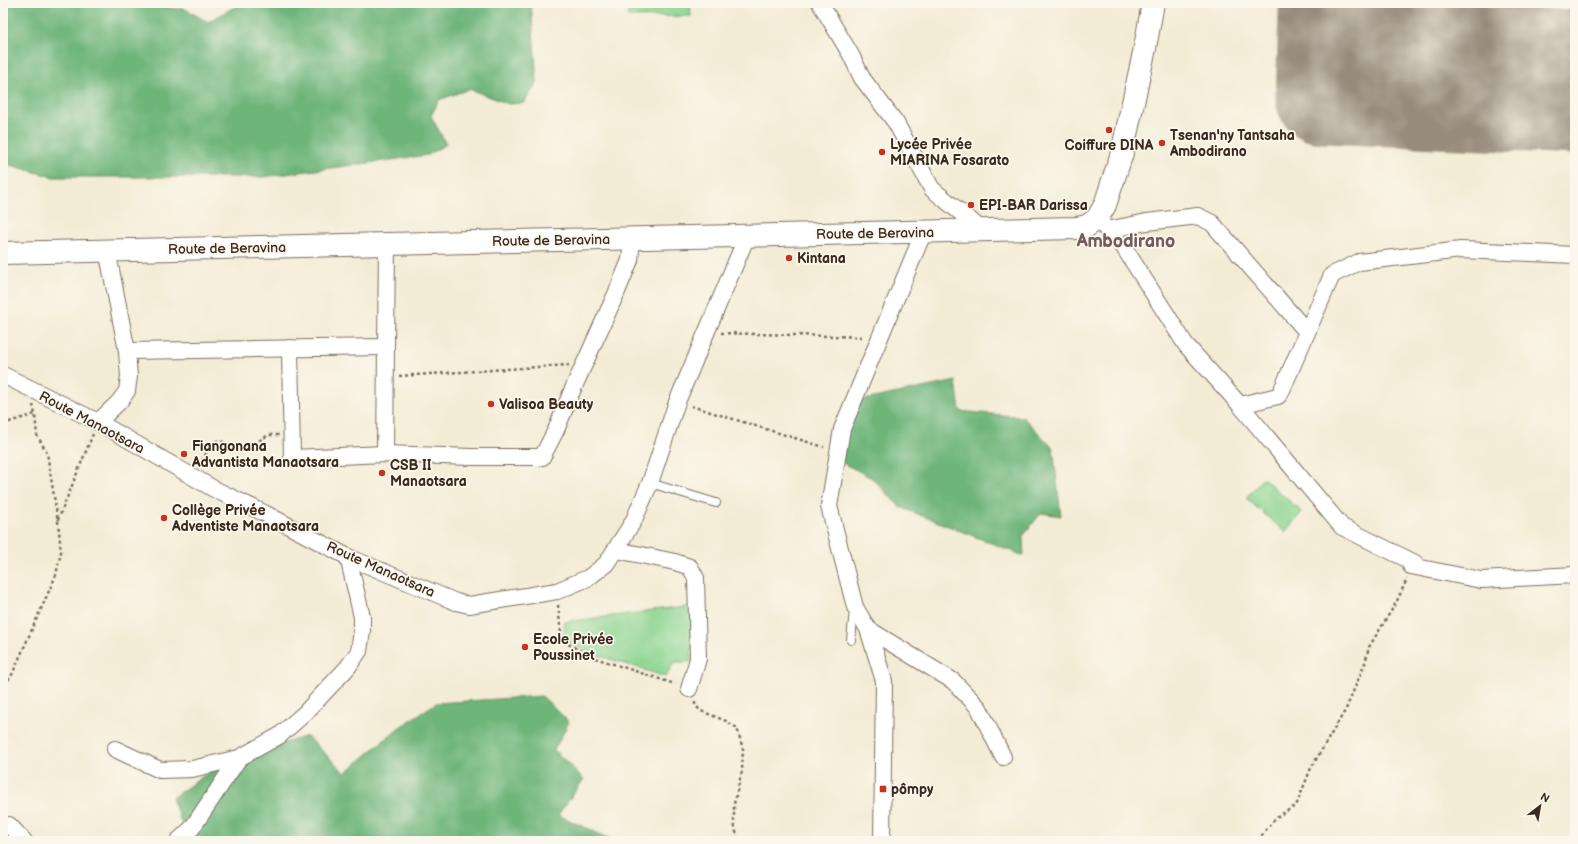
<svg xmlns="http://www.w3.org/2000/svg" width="1578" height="844" viewBox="0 0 1578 844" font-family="'Balsamiq Sans',sans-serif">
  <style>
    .green { fill: #89d38f; stroke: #627e56 }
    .forest { fill: #6eb57a; stroke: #54704c }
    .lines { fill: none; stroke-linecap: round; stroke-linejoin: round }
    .runway { stroke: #978b7a; stroke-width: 93 }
    .lane-casing { stroke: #7b6e5e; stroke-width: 10 }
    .street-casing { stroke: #7b6e5e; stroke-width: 18 }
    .secondary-casing { stroke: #7b6e5e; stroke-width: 24 }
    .path { stroke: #7b6e5e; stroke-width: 2.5; stroke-dasharray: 3 3; stroke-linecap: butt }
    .lane { stroke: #fff; stroke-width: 8 }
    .street { stroke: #fff; stroke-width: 16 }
    .secondary { stroke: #fff; stroke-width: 22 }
    .poi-dot { fill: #c8321e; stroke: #fbf7ec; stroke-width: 1.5 }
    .labels { text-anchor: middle; stroke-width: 3.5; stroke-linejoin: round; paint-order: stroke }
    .poi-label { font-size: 14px; font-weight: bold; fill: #3b2a1e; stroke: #fbf7ec; text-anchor: start }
    .street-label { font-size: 14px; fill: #3b2a1e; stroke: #fbf7ec }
    .district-label { font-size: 18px; font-weight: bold; fill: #745b5d; stroke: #fbf7ec }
  </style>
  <rect width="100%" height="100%" fill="#fbf7ec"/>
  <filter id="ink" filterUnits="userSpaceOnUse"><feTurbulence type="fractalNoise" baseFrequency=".025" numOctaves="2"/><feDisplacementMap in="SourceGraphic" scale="8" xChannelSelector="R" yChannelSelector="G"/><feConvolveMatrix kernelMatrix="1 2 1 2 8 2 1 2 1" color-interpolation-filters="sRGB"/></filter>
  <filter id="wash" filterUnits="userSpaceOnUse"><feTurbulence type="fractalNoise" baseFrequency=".012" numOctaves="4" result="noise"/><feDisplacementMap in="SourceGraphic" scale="16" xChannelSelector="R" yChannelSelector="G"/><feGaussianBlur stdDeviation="0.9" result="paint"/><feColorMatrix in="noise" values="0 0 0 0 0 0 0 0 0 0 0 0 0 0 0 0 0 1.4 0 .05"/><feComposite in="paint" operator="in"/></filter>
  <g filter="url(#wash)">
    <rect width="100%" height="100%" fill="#f3ecd5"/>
    <g class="green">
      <polygon points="628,3 690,3 691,16 628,17"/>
      <polygon points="1263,478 1302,512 1285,532 1246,498"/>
      <polygon points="693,606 691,662 674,662 666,677 588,652 565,641 564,622"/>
    </g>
    <g class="forest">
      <polygon points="3,3 107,3 185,9 208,22 241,3 531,3 537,83 524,103 509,104 469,89 439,100 431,116 446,144 428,155 263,177 53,177 3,163"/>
      <polygon points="956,381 960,411 1023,417 1053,448 1061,516 1041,513 1023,536 1024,556 900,507 872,478 837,460 854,402"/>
      <polygon points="542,696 569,722 554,750 584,779 558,815 615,841 188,841 172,798 225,761 307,736 345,773 397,729 436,703"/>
    </g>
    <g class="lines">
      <polyline class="runway" points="1575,56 1459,51 1439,19 1325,13 1322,97 1575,108"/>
    </g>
  </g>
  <g filter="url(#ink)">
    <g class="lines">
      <defs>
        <g id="lane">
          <polyline points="650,483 716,503"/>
          <polyline points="851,640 854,610"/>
        </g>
        <g id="street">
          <polyline points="820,3 851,55 862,78 896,123 932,189 982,230"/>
          <polyline points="1097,219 1123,246 1186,345 1240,405 1342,527 1415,563 1411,566 1481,580 1575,575"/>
          <polyline points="1107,230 1147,222 1198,216 1212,223 1307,332"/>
          <polyline points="290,348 292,458 385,454 471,457 542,457 556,430 572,391 616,294 630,260 632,238"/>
          <polyline points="127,351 386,347"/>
          <polyline points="3,375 98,422 214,489 264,513 348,557 456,602 469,605 557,591 588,578 606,564 633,522 650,483 677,402 747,236"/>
          <polyline points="1240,405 1278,396 1281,392 1332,275 1359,262 1461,250 1575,255"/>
          <polyline points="98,422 119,402 127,391 129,376 127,351 107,250"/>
          <polyline points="385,454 387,244"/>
          <polyline points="617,550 675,562 690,567 696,578 698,659 689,689"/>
          <polyline points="868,629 953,681 979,708 1003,757"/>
          <polyline points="115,749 160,770 192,769 239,758 279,736 305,713 348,667 359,651 362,631 362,617 348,557"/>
          <polyline points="9,825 24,841"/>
          <polyline points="178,841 192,828 239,758"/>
          <polyline points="882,841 884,681 868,629 855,607 829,506 842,429 924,231"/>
        </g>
        <polyline id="secondary" points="3,253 1076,228 1087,226 1097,219 1105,205 1122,153 1145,48 1153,3"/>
      </defs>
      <use href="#lane" class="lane-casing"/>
      <use href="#street" class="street-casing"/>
      <use href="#secondary" class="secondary-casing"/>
      <g class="path">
        <polyline points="721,333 864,337"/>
        <polyline points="399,376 569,365"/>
        <polyline points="691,406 824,447"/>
        <polyline points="3,424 35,414"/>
        <polyline points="199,466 211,445 216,441 221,441 235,449 244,449 269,435 279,435"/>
        <polyline points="58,520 93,434"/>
        <polyline points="558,605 561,633 566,643 592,657 675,684"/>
        <polyline points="3,684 11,677 56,575 61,552 58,521 47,453 37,435 35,414 33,405"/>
        <polyline points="695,702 695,705 701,711 726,721 737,728 743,749 742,771 734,804 734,823 738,841"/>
        <path d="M1258,841C1271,822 1276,816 1296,806L1311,768L1346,709L1365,663L1369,647L1396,603L1407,579"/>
      </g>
      <use href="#lane" class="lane"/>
      <use href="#street" class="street"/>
      <use href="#secondary" class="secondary"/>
    </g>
  </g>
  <g class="poi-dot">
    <circle cx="1109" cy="130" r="4"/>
    <circle cx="1162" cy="143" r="4"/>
    <circle cx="882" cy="152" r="4"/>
    <circle cx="971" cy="205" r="4"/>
    <circle cx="789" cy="258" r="4"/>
    <circle cx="491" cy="404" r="4"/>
    <circle cx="184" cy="454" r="4"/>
    <circle cx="382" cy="473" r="4"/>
    <circle cx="164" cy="518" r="4"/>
    <circle cx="525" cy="647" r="4"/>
    <rect x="879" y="785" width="8" height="8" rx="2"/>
  </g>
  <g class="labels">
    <g class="poi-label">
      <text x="1170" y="140">Tsenan'ny Tantsaha<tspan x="1170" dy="16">Ambodirano</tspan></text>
      <text x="890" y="149">Lycée Privée<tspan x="890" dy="16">MIARINA Fosarato</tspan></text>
      <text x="1109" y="150" text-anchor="middle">Coiffure DINA</text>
      <text x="979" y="210">EPI-BAR Darissa</text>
      <text x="797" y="263">Kintana</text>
      <text x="499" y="409">Valisoa Beauty</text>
      <text x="192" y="451">Fiangonana<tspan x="192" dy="16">Advantista Manaotsara</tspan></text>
      <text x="390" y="470">CSB II<tspan x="390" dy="16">Manaotsara</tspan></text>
      <text x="172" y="515">Collège Privée<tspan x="172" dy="16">Adventiste Manaotsara</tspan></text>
      <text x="533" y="644">Ecole Privée<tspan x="533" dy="16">Poussinet</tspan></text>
      <text x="891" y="794">pômpy</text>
    </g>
    <g class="street-label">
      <text transform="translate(875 233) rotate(-1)" y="5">Route de Beravina</text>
      <text transform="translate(551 240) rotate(-1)" y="5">Route de Beravina</text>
      <text transform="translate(227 248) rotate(-1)" y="5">Route de Beravina</text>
      <text transform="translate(92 422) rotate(28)" y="5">Route Manaotsara</text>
      <text transform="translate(381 569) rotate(24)" y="5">Route Manaotsara</text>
    </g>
    <g class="district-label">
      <text x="1126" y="247">Ambodirano</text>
    </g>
  </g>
  <rect width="1578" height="844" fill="none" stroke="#fbf7ec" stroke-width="16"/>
  <g transform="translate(1540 806) rotate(31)" stroke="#fbf7ec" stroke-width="3" paint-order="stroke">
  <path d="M0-3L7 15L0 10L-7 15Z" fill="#3b2a1e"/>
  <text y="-6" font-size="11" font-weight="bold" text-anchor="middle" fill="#3b2a1e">N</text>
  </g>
</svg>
